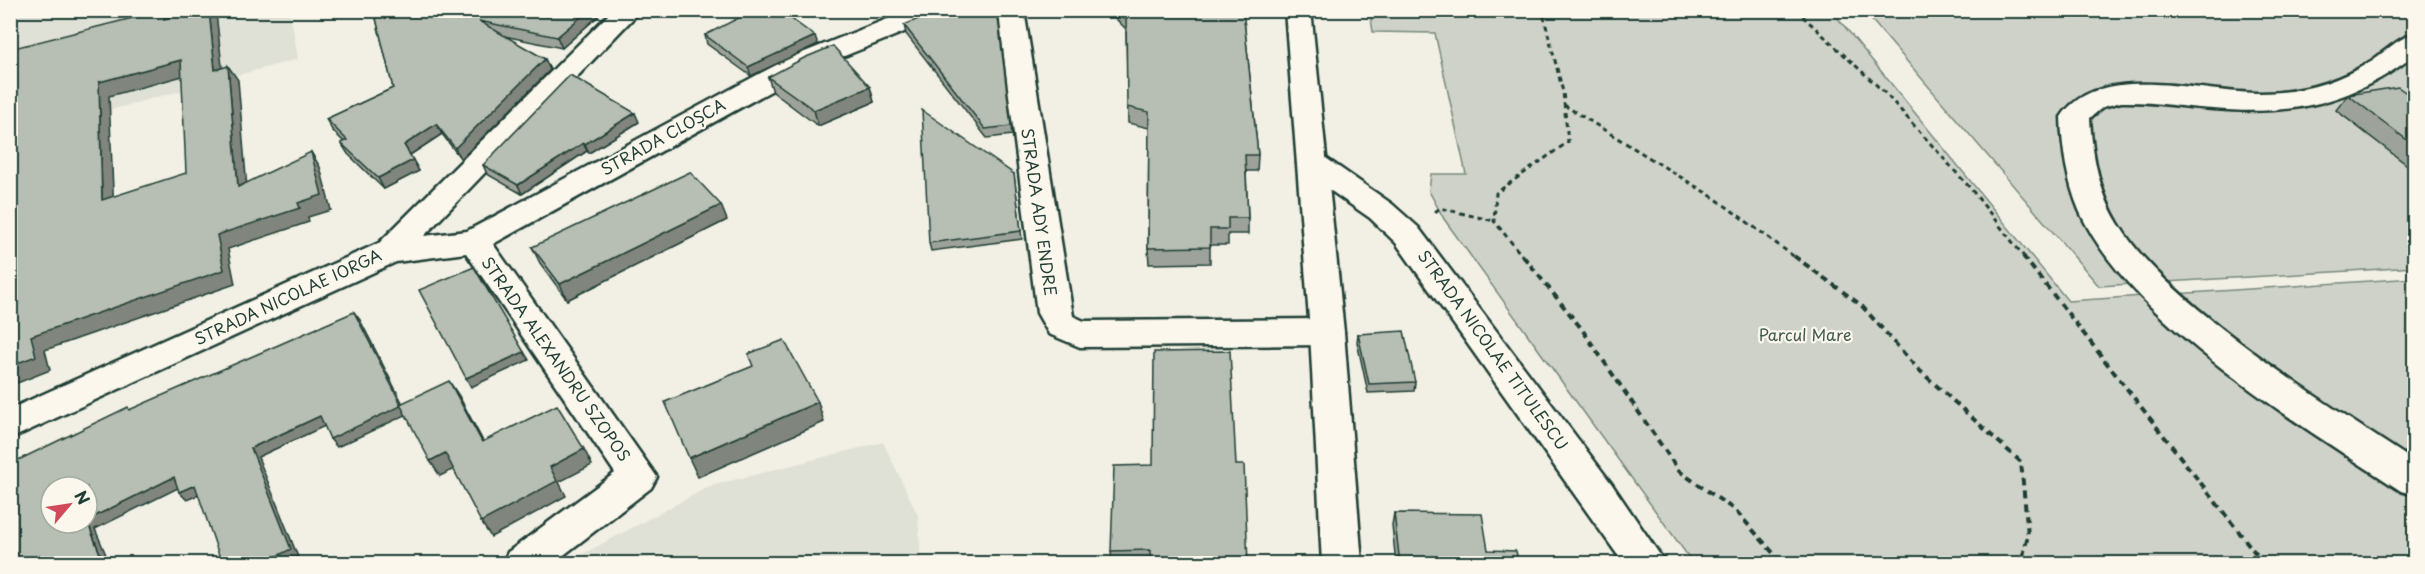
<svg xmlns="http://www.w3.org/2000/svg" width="2425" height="574" viewBox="0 0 2425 574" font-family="'Playpen Sans',sans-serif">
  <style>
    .built { fill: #e0e1d6 }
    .green { fill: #cfd2c8; stroke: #77887e; stroke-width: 1.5 }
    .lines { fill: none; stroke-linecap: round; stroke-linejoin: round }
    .minor-casing { stroke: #1f3d34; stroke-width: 5 }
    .major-casing { stroke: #1f3d34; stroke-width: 5 }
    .path-far1 { stroke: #1f3d34; stroke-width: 3; stroke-dasharray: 5 4; stroke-linecap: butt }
    .path { stroke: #1f3d34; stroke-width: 4; stroke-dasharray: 7 5; stroke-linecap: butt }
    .minor { fill: #fbf7ec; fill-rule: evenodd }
    .major { fill: #fbf7ec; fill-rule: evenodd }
    .wall { fill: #9da39a; stroke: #1f3d34; stroke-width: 1.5 }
    .shaded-wall { fill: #80857d; stroke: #1f3d34; stroke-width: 1.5 }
    .building { fill: #b7beb3; stroke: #1f3d34; stroke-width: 1.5; fill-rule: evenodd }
    .labels { text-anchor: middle; stroke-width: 4.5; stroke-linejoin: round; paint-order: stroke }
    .street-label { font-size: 16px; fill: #1f3d34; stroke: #fbf7ec }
    .park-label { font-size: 16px; fill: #425b52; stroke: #fbf7ec }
  </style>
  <rect width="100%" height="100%" fill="#f2f0e5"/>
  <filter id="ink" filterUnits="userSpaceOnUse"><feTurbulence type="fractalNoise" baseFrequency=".0167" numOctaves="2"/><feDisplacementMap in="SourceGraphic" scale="12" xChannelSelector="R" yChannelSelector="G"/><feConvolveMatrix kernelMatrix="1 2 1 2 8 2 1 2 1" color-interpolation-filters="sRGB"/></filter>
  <g filter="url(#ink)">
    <g class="built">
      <polygon points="11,11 290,11 298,59 11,137"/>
      <polygon points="883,442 918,515 921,563 566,563 710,486"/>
    </g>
    <g class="green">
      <polygon points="1370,11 1832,11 2068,301 2414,278 2414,563 1693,563 1444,219 1429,191 1431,174 1466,174 1435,33 1373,32"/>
      <polygon points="1864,11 2414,11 2414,267 2099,286"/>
    </g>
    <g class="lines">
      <defs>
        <g id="minor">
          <polygon points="613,10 641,10 424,236 467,231 787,59 910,10 948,10 944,16 807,71 493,244 657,477 651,488 552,564 502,564 508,552 615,473 466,253 396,262 10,439 10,409 379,243"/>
          <polygon points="998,10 1024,10 1073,316 1084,321 1327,319 1339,323 1344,332 1339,341 1327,345 1080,347 1049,334 1037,313"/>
          <path d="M2414,34L2412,57C2351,104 2289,116 2213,109C2182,107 2152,101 2121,102L2103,107L2090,118C2092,154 2099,192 2118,223C2138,257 2169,284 2198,309C2266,366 2340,413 2414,461V495L2401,491C2301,425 2128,321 2079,210C2067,181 2062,149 2061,117C2098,60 2202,94 2260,93C2299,93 2334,84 2368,63C2383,54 2397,38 2414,34Z"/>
          <polygon points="1312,153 1323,156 1392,204 1418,227 1611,483 1666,564 1624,564 1396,243 1370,218 1301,170 1297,163 1301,156"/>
        </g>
        <polygon id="major" points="1285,10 1311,10 1344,332 1362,564 1322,564 1310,332"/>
      </defs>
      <use href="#minor" class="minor-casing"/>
      <use href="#major" class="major-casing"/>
      <g class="path-far1">
        <polyline points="1796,10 1886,94 1971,189 2025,258"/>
        <polyline points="1564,105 1716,199 1796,258"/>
        <polyline points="1435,212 1440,208 1494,221"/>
        <polyline points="1524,258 1494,221 1496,193 1568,142 1563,92 1542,10"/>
      </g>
      <g class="path">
        <polyline points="1523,256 1581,328 1679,471 1736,511 1783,564"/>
        <polyline points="1794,256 1861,305 1918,369 2021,462 2028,535 2021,564"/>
        <polyline points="2023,256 2264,564"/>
      </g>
      <use href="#minor" class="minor"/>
      <use href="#major" class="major"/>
    </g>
    <g class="wall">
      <polygon points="374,10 605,10 562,48 504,36 545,59 550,70 461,159 442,134 410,155 419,171 384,189 348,154 341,143 344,142 332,130 326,119 393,88"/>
      <polygon points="998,10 1012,135 987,138 906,34 904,25"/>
      <polygon points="1107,10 1243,10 1258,155 1257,171 1246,171 1248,218 1248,234 1228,234 1228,245 1210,245 1210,263 1149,264 1148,248 1149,128 1128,123 1126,29"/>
      <polygon points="705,35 818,44 751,76 707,44"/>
      <polygon points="768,77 870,87 874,102 818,126 773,92"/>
      <polygon points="2348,95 2415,99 2415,171 2336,110"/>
      <polygon points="639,122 589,153 587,151 522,194 487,174 483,165"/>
      <polygon points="1014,174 1022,239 931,251 929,243"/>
      <polygon points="727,220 567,300 540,263 532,247"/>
      <polygon points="1358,334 1415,382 1414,391 1368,393 1357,342"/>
      <polygon points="1236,465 1248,564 1112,564 1111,551"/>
      <polygon points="1394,513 1488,550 1519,564 1396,564 1392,525"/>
    </g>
    <g class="shaded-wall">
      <polygon points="164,10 173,24 164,19"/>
      <polygon points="209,10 215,10 216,13 224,84 215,70"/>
      <polygon points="589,10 605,10 562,48 557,37"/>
      <polygon points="815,36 818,44 751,76 748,67"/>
      <polygon points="545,59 550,70 461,159 455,148"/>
      <polygon points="181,60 190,74 109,96 114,214 102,200 99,82"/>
      <polygon points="228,66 238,80 248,201 238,187"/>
      <polygon points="870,87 874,102 818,126 814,110"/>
      <polygon points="635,113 639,122 589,153 585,144"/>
      <polygon points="436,124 442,134 410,155 404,145"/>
      <polygon points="583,143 587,151 522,194 518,185"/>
      <polygon points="311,152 320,167 331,210 308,217 309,222 228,249 235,284 45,350 50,370 10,386 10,366 31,336 217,235 298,203"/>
      <polygon points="413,160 419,171 384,189 378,178"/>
      <polygon points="721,205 727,220 567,300 560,284"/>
      <polygon points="354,312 360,320 408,414 337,447 330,439"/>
      <polygon points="524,352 529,360 471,387 466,378"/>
      <polygon points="449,381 459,396 492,458 482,442"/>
      <polygon points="818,402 824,422 698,477 689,458"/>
      <polygon points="320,416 327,425 258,457 298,557 285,564 262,564 251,448"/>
      <polygon points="584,449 592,465 559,482 566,496 491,537 481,522 550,467"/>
      <polygon points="445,453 456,468 440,476 430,461"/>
      <polygon points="174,477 182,486 95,529 110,564 104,564 87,520"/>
      <polygon points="195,485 202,493 187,500 179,492"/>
    </g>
    <g class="building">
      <path d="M164,10V19L178,15V10H209L215,70L228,66L238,187L311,152L322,195L298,203L300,208L217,235L224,270L31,336L36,356L10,366V49ZM181,60L186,173L102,200L99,82Z"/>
      <polygon points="374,10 589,10 557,37 479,21 545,59 455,148 436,124 404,145 413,160 378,178 341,143 347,140 326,119 393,88"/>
      <polygon points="754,10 779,10 815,36 748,67 705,35"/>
      <polygon points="940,10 997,10 1011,126 985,129 904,25"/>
      <polygon points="1123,10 1243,10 1258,155 1245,155 1248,218 1228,218 1228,229 1210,229 1210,247 1148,248 1149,112 1127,107 1126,16 1129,16"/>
      <polygon points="833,46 870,87 814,110 768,77 804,58"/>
      <polygon points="570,75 635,113 585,144 583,143 518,185 483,165"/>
      <polygon points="2398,87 2415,99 2415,146 2348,95"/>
      <polygon points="922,110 1014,174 1021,231 929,243"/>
      <polygon points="690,172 721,205 560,284 532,247"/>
      <polygon points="474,267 524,352 466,378 419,290"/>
      <polygon points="354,312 401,404 400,404 401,406 330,439 320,416 251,448 291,549 262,564 222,564 195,485 179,492 174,477 87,520 87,487 51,487 51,523 87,523 87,521 104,564 10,564 10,464 128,407 129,410"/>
      <polygon points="1404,331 1415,382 1369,384 1358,334"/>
      <polygon points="784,340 818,402 689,458 665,402 753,366 748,354"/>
      <polygon points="1230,351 1236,465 1244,465 1248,564 1150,564 1150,550 1111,551 1114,466 1153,465 1154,352"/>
      <polygon points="449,381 482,442 557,405 584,449 550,467 557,481 481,522 445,453 430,461 400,404"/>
      <polygon points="1394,513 1482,514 1488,550 1516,551 1519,564 1400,564"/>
    </g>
  </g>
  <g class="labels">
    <g class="street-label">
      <text transform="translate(663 137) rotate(-29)" y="6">STRADA CLOȘCA</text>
      <text transform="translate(1039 212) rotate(82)" y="6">STRADA ADY ENDRE</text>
      <text transform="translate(288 297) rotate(-25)" y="6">STRADA NICOLAE IORGA</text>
      <text transform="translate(1493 350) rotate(54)" y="6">STRADA NICOLAE TITULESCU</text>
      <text transform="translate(556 359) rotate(55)" y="6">STRADA ALEXANDRU SZOPOS</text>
    </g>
    <g class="park-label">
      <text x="1805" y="341">Parcul Mare</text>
    </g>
  </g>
  <rect width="2425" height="574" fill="none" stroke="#fbf7ec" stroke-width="36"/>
  <rect x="18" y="18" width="2389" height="538" fill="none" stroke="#1f3d34" stroke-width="2" filter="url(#ink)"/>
  <g transform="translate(69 505) rotate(61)"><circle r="28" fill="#fbf7ec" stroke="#a3ada2" stroke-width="1.5"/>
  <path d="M0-4.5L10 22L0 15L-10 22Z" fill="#d1495b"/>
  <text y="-9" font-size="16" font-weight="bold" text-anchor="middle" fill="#1f3d34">N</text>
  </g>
</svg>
